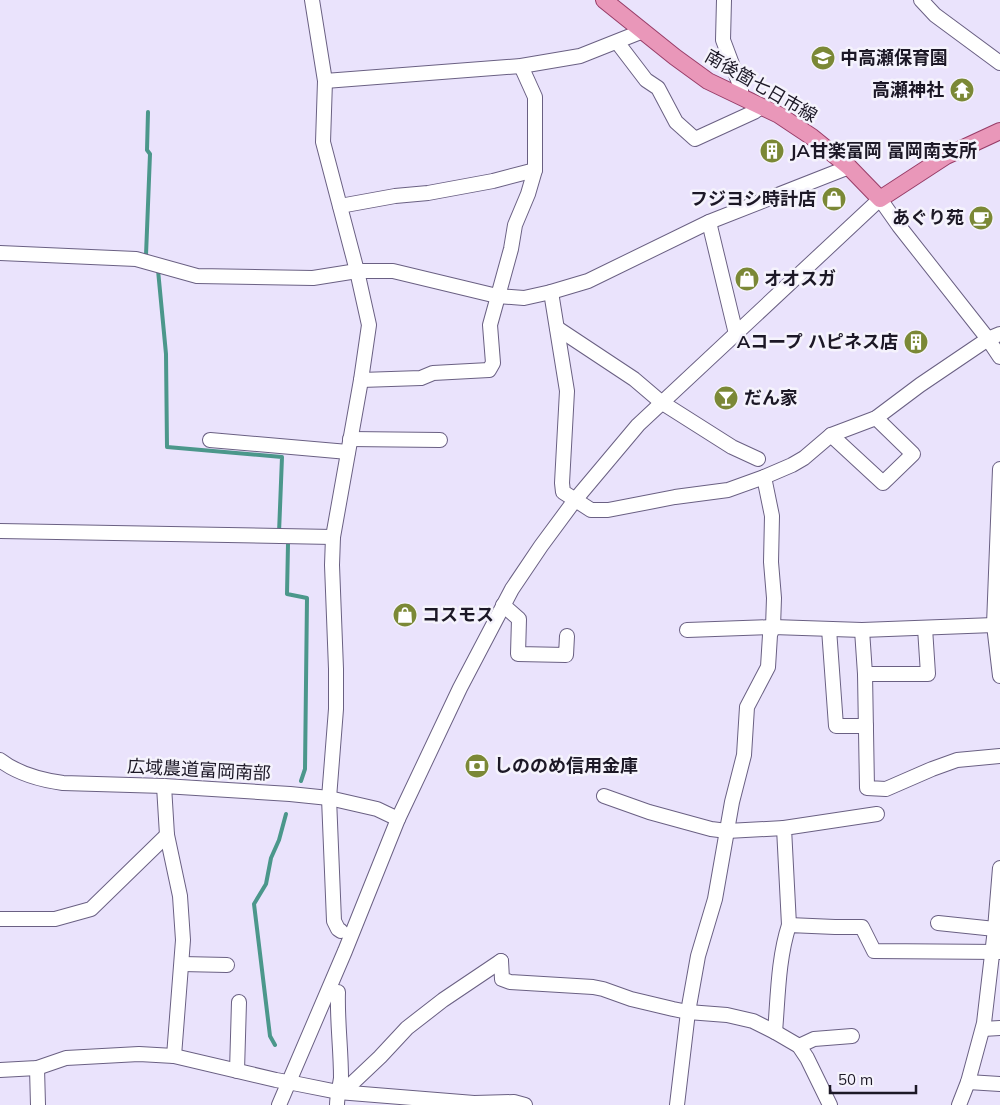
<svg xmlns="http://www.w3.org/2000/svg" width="1000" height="1105" viewBox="0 0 1000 1105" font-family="Mulish,'Noto Sans JP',sans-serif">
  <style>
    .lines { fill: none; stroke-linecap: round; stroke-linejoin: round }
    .stream { stroke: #4b978b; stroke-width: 4 }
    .minor-casing { stroke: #6a6083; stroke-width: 16 }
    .major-casing { stroke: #983d68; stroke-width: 18 }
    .minor { stroke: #fff; stroke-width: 14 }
    .major { stroke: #e997b9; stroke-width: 16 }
    .labels { text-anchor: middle; stroke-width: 5; stroke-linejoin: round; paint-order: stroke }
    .poi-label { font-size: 18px; font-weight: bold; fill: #1c1826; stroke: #f5f3fc; text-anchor: start }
    .street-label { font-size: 18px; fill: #1c1826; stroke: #f5f3fc }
  </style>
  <rect width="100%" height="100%" fill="#eae3fc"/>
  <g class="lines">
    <g class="stream">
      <polyline points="146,255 150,154 147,150 148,112"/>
      <polyline points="158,270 166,354 167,447 282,457 279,533"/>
      <polyline points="288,544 287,594 307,598 305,769 301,781"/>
      <polyline points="275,1045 270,1036 254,904 266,884 271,858 279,840 286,814"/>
    </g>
    <defs>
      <g id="minor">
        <polyline points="312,0 325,81 323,142 357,271 369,325 361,380 333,537 332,565 336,669 336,709 329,798 334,921 338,929 341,931"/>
        <polyline points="724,0 723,40 741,88 741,97"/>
        <polyline points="921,0 935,15 1000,63"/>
        <polyline points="617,42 646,80 658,88 676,122 695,139 754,112 761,107"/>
        <polyline points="325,81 521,66 580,56 643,31"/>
        <polyline points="340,206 395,196 428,193 493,181 535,170"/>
        <polyline points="709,222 736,334"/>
        <polyline points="0,253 136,259 197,276 313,278 357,271 393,271 497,296 524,298 551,292 588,281 709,222 849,167"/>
        <polyline points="551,292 567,391 562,483 563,492 591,510 608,510 675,497 728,490 764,477 792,465 804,458 831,435 876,418 920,385 988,339 1000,334"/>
        <polyline points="557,328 634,379 661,402 732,447 758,459"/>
        <polyline points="361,380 421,378 433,373 489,370 493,363 490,325 511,249 515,225 528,194 535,170 535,97 521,66"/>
        <polyline points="831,435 883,483 913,454 876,418"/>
        <polyline points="350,439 440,440"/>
        <polyline points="210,440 348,452"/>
        <polyline points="1000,469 994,625 1000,676"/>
        <polyline points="0,531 333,537"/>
        <polyline points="503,605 519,619 518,654 566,655 567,636"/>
        <polyline points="829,629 836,726 866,726"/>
        <polyline points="687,630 773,627 862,630 994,625"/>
        <polyline points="862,630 865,674 867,788 886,789 932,769 957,760 1000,756"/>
        <polyline points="865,674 928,674 925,628"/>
        <path d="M0,760C18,774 41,780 63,783L164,786L290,794L329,798L377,809L398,819"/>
        <polyline points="164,786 167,835 180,896 183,940 174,1056"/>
        <polyline points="604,796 649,812 711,829 727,831 784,828"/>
        <polyline points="0,919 55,919 91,909 167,835"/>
        <polyline points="938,923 995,929"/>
        <polyline points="789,925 784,828 877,814"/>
        <polyline points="501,961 502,979 510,982 593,987 603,989 631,999 673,1009 688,1012 727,1015 753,1021 775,1032 799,1046 807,1058 830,1105"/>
        <polyline points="182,964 227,965"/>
        <polyline points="983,1029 1000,1028"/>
        <path d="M775,1032C778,997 778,959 789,925L835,927H862L874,951L1000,952"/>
        <polyline points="799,1046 814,1039 852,1036"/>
        <polyline points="37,1068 38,1105"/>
        <polyline points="0,1070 37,1068 66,1058 139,1054 174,1056 276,1080 298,1084 338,1092 474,1103 514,1102 525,1105"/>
        <polyline points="237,1071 239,1002"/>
        <polyline points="968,1082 1000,1084"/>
        <polyline points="343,1092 380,1057 407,1028 443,1000 501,961"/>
        <polyline points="279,1105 345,951 398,819 460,688 512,589 541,546 575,500 638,425 880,199 899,226 988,339 1000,357"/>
        <path d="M337,1105C337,1096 340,1086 341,1078C341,1049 337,1020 338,992"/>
        <polyline points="677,1105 688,1012 698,956 715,899 732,802 744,755 747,707 768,667 770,635 773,627 774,598 771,562 772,516 764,477"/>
        <polyline points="959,1105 968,1082 984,1023 995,929 1000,868"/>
      </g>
      <polyline id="major" points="604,0 675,57 708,81 779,115 812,137 849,167 880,199 946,156 1000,131"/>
    </defs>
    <use href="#minor" class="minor-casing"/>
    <use href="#major" class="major-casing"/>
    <use href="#minor" class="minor"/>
    <use href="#major" class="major"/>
  </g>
  <defs>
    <symbol id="school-disc" viewBox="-11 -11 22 22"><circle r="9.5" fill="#7b8836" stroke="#f5f3fc"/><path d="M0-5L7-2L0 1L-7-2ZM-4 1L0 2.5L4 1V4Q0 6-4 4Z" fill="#fff"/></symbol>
    <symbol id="temple-disc" viewBox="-11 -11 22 22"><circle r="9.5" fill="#7b8836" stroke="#f5f3fc"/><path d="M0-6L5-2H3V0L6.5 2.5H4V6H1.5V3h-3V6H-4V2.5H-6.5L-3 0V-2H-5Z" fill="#fff"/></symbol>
    <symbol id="building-disc" viewBox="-11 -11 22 22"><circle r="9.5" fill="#7b8836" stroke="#f5f3fc"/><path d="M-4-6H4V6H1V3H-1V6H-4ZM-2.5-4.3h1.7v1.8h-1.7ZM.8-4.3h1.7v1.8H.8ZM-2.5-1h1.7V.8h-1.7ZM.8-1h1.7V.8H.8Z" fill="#fff"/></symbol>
    <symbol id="shop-disc" viewBox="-11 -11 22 22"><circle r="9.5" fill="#7b8836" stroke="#f5f3fc"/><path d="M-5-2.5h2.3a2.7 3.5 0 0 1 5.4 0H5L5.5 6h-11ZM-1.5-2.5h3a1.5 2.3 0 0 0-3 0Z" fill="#fff"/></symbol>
    <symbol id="cafe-disc" viewBox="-11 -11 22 22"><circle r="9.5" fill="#7b8836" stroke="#f5f3fc"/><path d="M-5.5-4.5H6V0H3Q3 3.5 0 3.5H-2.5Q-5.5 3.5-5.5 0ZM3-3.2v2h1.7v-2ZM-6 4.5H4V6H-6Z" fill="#fff"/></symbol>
    <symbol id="bar-disc" viewBox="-11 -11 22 22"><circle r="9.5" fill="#7b8836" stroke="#f5f3fc"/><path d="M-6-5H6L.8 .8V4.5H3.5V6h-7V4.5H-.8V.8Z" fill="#fff"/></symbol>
    <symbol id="bank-disc" viewBox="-11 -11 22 22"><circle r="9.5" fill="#7b8836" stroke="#f5f3fc"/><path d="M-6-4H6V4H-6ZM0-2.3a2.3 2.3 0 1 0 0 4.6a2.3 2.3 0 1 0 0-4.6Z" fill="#fff"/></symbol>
  </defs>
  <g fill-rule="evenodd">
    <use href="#school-disc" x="809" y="44" width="28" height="28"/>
    <use href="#temple-disc" x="948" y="76" width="28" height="28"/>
    <use href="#building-disc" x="758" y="137" width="28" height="28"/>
    <use href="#shop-disc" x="820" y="185" width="28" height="28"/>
    <use href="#cafe-disc" x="967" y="204" width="28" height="28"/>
    <use href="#shop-disc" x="733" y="265" width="28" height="28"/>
    <use href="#building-disc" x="902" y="328" width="28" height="28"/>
    <use href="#bar-disc" x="712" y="384" width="28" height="28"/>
    <use href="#shop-disc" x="391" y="601" width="28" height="28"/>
    <use href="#bank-disc" x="463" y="752" width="28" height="28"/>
  </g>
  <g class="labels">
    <g class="poi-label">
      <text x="840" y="64">中高瀬保育園</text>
      <text x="944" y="96" text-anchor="end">高瀬神社</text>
      <text x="790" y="157">JA甘楽富岡 富岡南支所</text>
      <text x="816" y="205" text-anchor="end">フジヨシ時計店</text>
      <text x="964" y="224" text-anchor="end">あぐり苑</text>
      <text x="764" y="285">オオスガ</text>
      <text x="898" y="348" text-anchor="end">Aコープ ハピネス店</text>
      <text x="744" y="404">だん家</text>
      <text x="422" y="621">コスモス</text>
      <text x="494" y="772">しののめ信用金庫</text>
    </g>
    <g class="street-label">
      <text transform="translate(761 86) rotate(30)" y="6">南後箇七日市線</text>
      <text transform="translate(199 770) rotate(3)" y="6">広域農道富岡南部</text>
    </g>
  </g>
  <path d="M830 1085v8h86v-8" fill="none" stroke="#1c1826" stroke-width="2.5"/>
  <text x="838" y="1085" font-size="15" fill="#1c1826" stroke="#f5f3fc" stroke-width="4" paint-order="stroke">50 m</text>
</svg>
